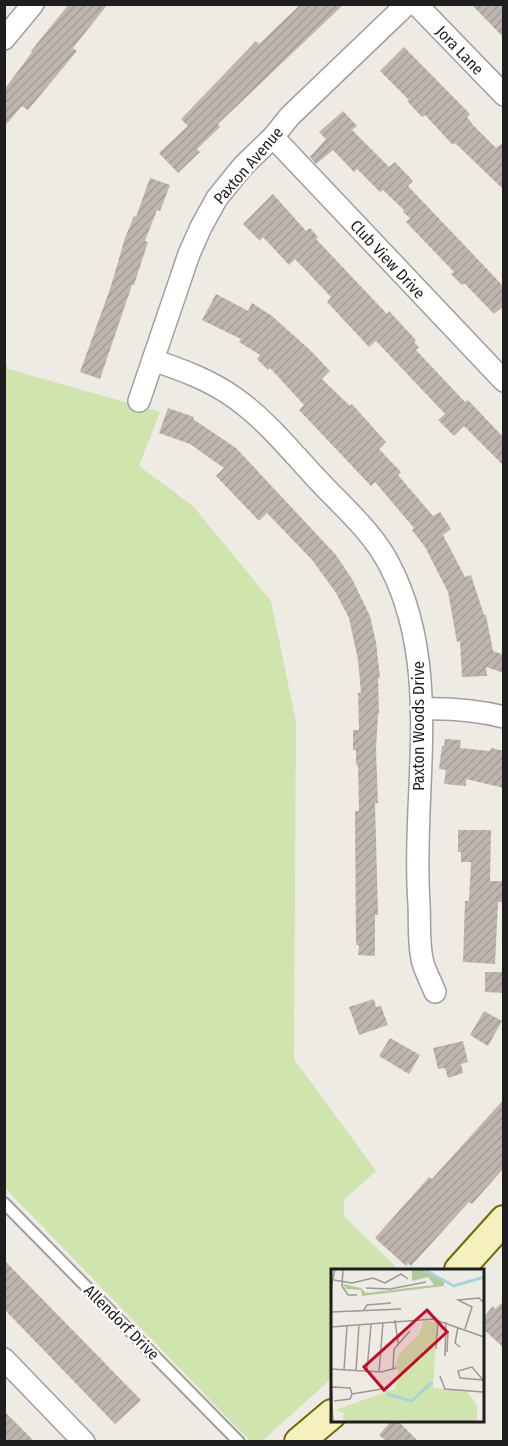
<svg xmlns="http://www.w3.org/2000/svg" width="508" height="1446" viewBox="0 0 508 1446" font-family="'Fira Sans Condensed',sans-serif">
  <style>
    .grass { fill: #d0e5ae }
    .building { fill: url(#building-hatch) }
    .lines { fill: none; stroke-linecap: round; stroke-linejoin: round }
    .lane-casing { stroke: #9f9f9f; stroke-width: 14 }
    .street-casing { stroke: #9f9f9f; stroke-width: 24 }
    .secondary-casing { stroke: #6d6a0d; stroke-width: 32 }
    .lane { stroke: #fff; stroke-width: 10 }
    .street { stroke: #fff; stroke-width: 21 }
    .secondary { stroke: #f5f0bc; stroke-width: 28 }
    .labels { text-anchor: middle; stroke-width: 4.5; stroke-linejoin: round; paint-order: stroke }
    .street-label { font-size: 16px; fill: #1e1e1e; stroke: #fff }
    .inset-river { fill: none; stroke: #a8d4d9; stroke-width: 3 }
    .inset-road { fill: none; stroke: #9b9895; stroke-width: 1.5 }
    .view { fill: #bd0e26; fill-opacity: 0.15; stroke: #bd0e26; stroke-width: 3 }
    .inset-edge { fill: none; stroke: #1e1e1e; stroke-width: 3 }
  </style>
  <defs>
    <pattern id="building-hatch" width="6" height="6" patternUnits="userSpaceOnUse" patternTransform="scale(1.5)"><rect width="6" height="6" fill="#beb5b1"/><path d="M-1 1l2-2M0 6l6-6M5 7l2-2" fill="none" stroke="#a39b98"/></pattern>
  </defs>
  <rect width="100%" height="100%" fill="#eeeae4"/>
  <polygon class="grass" points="4,354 8,369 160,412 139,466 193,506 271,601 296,722 294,1059 376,1171 344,1200 344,1216 399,1270 332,1270 332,1378 262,1441 250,1441 5,1188"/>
  <g class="building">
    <polygon points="69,4 108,4 73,48 77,51 28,110 22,106 4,127 4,90 32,52 31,51"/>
    <polygon points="301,4 344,4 218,124 220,127 197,149 200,152 178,173 159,153 188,126 181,119 256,41 259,44"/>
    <polygon points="471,4 504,4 504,38"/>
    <polygon points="404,47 470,114 467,117 473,125 496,148 504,142 504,190 455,143 453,145 425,115 422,117 407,101 409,100 380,71"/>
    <polygon points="343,111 357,126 352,130 389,167 395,162 413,181 408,186 504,287 504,306 494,314 464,283 462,285 451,274 454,272 406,222 410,218 403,212 404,210 383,190 380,192 357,169 354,172 333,150 316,164 310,157 326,139 319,132"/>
    <polygon points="150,178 170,185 160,211 157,210 145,241 148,242 134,285 132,285 100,379 80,372 111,286 125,238 134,216 136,217"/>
    <polygon points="273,194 306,231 310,228 318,237 316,239 387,314 389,311 416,340 414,342 419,347 416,350 465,402 468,400 504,438 504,466 464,426 454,436 438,420 445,414 376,341 369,347 327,302 331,297 295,259 289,265 263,237 260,241 243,224"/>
    <polygon points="216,294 248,311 252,303 272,316 310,350 330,371 322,379 350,406 352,404 386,442 379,449 401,472 398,475 433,516 440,512 451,529 443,535 465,577 471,575 484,615 486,615 493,651 504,655 504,673 486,667 487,676 462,677 460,641 457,642 448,592 425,547 412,530 414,528 375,482 371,486 299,410 304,405 270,368 268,370 257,359 260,355 239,342 241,339 202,320"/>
    <polygon points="168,408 194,417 193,419 236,448 336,555 352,579 370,616 376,642 380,678 378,678 379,714 378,714 376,750 378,803 375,803 378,915 375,915 375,956 358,955 359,945 356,945 355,811 359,811 358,765 356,765 356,750 353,750 353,730 359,730 358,693 361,693 358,660 349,618 336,593 313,561 267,513 259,521 216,476 224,468 190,444 159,433"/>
    <polygon points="445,739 461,740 460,748 490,751 491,748 504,751 504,788 466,779 466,786 444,784 446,770 439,769 442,746 444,746"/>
    <polygon points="458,830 491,830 490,881 504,881 504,902 498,902 495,964 463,962 465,901 469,901 471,862 461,862 461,852 458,852"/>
    <polygon points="485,972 504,972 504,993 485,992"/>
    <polygon points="374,999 376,1007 381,1006 388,1025 359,1035 349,1007"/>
    <polygon points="484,1011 502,1021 488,1046 470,1035"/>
    <polygon points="390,1038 420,1055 409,1074 379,1056"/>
    <polygon points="463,1041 468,1062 461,1064 463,1073 448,1078 445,1068 438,1069 433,1048"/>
    <polygon points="504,1099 504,1168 472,1204 469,1202 411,1266 408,1263 406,1266 375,1238 429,1177 432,1179"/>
    <polygon points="4,1260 141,1400 115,1424 4,1309"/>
    <polygon points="504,1301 504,1348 483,1329 483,1318 493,1306 495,1309"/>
    <polygon points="4,1411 35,1442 4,1442"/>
    <polygon points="392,1420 397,1420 419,1442 387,1442 379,1435"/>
  </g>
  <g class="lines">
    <defs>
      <polyline id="lane" points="4,1203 239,1442"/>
      <g id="street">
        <polyline points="416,4 504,95"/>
        <polyline points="4,39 33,4"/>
        <polyline points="273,137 504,381"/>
        <path d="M153,360C182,370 210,380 235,398C266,420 290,450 316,478C341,505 372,531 389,564C444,668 411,792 419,904C420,922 418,945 423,963C426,973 431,982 435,992"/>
        <polyline points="139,401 189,254 201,227 217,198 243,166 273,137 290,116 407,4"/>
        <path d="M421,709C450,708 476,710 504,717"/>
        <polyline points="4,1359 84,1442"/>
      </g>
      <g id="secondary">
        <polyline points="459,1270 504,1220"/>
        <polyline points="299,1442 332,1414"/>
      </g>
    </defs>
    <use href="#lane" class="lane-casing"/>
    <use href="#street" class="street-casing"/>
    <use href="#secondary" class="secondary-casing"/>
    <use href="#lane" class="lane"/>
    <use href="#street" class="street"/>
    <use href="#secondary" class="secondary"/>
  </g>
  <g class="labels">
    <g class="street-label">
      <text transform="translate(460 50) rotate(46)" y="6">Jora Lane</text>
      <text transform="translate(248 165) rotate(-49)" y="6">Paxton Avenue</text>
      <text transform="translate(388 259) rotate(47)" y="6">Club View Drive</text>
      <text transform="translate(418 726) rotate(-90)" y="6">Paxton Woods Drive</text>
      <text transform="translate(122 1322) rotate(45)" y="6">Allendorf Drive</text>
    </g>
  </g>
  <g transform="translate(331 1269)">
    <rect width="153" height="153" fill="#eeeae4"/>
    <path d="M93,51L106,52L102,119L136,122L146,137V153H12L13,144L4,141L63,120L69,106L64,97L68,85L88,66Z" fill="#d0e5ae"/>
    <path d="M72,0H91L113,13V17L31,27L30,21L15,20L12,15L30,19L35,24L103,16L97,8L81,12V1Z" fill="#b0ca9c"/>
    <path class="inset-river" d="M92,0L123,17L153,8M56,125L81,132L101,113"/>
    <path class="inset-road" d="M12,0L11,17L17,26H26M3,11L21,14L42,9L54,14L70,5L77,10M0,19L4,0M35,19L59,20L95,13M33,41L36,36L60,34M0,43L70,40M64,51L67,74M0,58L102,50L153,68M127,58L124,74L129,78M134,60L141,38L127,31L148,29L153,34M105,80L107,51M116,83L117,62M114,87L115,53M0,100L50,103L65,99M62,100L63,80L79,62M13,101L16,57M25,102L28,56M36,102L40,55M48,103L52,54M109,107L114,120L152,123M152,111L129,109L127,102L141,98L153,112M0,113L2,153M1,118L19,119L21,125M21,125L57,119M3,132L19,130L21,125"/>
    <path class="view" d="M96,41L116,63L53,121L33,98Z"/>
    <rect width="153" height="153" class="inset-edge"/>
  </g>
  <rect width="508" height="1446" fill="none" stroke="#1e1e1e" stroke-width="12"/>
</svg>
